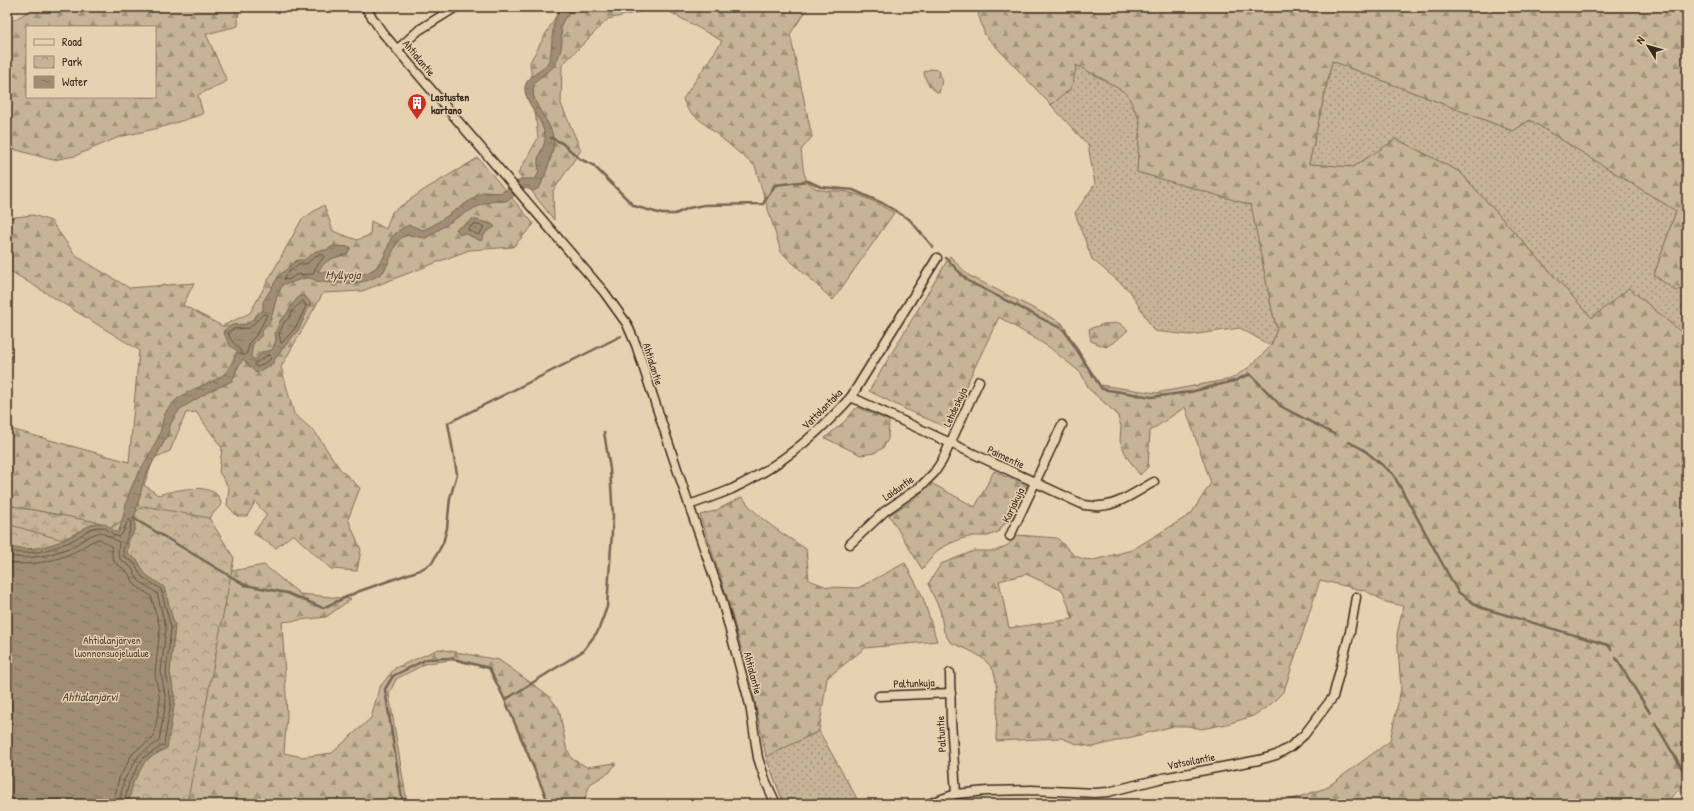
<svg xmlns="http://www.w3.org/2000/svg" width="1694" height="811" viewBox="0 0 1694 811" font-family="'Patrick Hand',sans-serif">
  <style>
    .grass { fill: url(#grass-dots); stroke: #816e5a }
    .forest { fill: url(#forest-firs); stroke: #816e5a; fill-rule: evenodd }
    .wetland { fill: url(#wetland-marsh); stroke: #816e5a }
    .park { fill: url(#park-crowns); stroke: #816e5a }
    .water { fill: url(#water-ripples); stroke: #786552 }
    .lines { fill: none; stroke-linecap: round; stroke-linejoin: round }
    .shore { stroke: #645240; stroke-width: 1 }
    .stream { stroke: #786552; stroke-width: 2.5 }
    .minor-casing { stroke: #3b2a1e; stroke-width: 11 }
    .minor { stroke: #e6d1b0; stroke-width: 8 }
    .labels { text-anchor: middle; stroke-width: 3; stroke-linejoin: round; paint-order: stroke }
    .street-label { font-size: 11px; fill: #3b2a1e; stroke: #e6d1b0 }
    .poi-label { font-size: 11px; font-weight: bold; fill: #3b2a1e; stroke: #e6d1b0; text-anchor: start }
    .park-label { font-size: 11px; fill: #503f30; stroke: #e6d1b0 }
    .water-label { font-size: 12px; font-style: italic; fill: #4f3e2f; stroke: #e6d1b0 }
  </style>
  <defs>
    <pattern id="grass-dots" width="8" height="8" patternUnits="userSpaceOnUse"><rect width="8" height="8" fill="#c7b396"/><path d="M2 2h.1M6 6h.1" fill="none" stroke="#a3927a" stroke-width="1.8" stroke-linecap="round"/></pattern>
    <pattern id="forest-firs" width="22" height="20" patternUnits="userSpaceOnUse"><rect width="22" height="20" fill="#c7b396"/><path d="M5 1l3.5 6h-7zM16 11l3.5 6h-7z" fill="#a3927a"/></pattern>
    <pattern id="wetland-marsh" width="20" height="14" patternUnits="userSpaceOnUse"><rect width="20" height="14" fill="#c7b396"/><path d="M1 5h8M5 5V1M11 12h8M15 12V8" fill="none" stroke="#a3927a"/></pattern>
    <pattern id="park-crowns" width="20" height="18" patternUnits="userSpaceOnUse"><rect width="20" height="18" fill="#c7b396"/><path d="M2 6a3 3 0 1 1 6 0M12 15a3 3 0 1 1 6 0" fill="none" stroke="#a3927a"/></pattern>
    <pattern id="water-ripples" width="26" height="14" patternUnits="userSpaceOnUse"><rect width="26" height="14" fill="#a18d74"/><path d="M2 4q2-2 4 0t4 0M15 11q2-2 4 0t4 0" fill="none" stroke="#84735f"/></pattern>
  </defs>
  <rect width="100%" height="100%" fill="#e6d1b0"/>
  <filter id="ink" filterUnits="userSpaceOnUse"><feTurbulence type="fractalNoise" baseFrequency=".025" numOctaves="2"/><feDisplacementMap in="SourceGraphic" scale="8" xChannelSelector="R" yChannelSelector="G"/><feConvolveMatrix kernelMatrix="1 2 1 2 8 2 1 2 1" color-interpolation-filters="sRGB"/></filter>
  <g filter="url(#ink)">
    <g class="grass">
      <polygon points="1332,61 1513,131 1530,120 1676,211 1654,275 1676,291 1687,286 1687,337 1629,288 1592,318 1460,172 1396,139 1353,168 1309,164"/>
      <polygon points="1076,65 1103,79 1127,93 1140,121 1137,172 1252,205 1272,310 1277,329 1271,346 1240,328 1190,335 1154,331 1130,291 1092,259 1075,213 1095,184 1088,145 1051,105 1071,89"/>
      <polygon points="819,731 860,804 784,804 766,757"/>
    </g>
    <g class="forest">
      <path d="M36,7H239L238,26L206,34L227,81L198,95L203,114L159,128L119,137L75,156L53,160L13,149L7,150V24ZM27,27H155V97H27Z"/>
      <path d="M561,7H809L790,34L812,137L801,150C804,173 802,190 830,191C837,191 845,191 852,193C866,197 881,205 894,213L833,300L781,252L755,166L688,110L683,99L722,41L661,7L608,19L562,65L561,104L581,150L553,191L554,220L518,174L538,138L530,62Z"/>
      <path d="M976,7H1687V286L1676,291L1654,275L1676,211L1530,120L1513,131L1332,61L1309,164L1353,167L1396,139L1460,172L1592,318L1629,288L1687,337V782L1664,804H1277L1326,788L1390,741L1401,689L1397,635L1403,606L1386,602L1366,591L1320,580L1284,691L1270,705L1253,716L1227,724L1201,729L1188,726H1174L1093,747L1077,744L1061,738L996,741C996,726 1000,680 992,668C982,654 964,648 950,642L944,632L940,610L928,584L941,564L974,551H995L1008,545L1017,535L1057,538L1074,555L1083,559L1094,560L1132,550L1191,514L1211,483L1185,407L1150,431L1148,467L1140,475L1127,457L1120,441L1121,426L1117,414L1089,389L1081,373L1049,347L999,317L946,427L909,411L869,391L950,256L968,275L1062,323L1099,385L1156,393L1231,379L1251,366L1271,346L1277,329L1272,310L1251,205L1137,172L1140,121L1127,94L1103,79L1076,65C1074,90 1069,90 1051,105L985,35ZM1026,574L1063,591L1073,619L1009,628L999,581Z"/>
      <path d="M930,69L939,70L942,81L939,93C930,88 925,82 924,72Z"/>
      <path d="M478,158L534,224L513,247L469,250L362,291L323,293L281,367L294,414L315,432L340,469L360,488L348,519L361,550L357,571L331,569L293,534L276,548L253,533L267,515L255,502L247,516H237L227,505L229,488L219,472L222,448L196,412L186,413L170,451L154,458L144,485L158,495C172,491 207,482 218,496C220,498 221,502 221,505L209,518L159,514L136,544L101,523L7,505V428L129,462L139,350L7,269V218L33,215L51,221L76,256L129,288L194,283L183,305L222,326L250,313L302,219L324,205L333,231L357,240L370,235L371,221L386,229L392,212L427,188Z"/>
      <polygon points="1119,323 1128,330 1117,340 1106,347 1091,341 1089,329 1104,324"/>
      <polygon points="857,407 889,421 888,439 883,448 874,453 861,455 825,438 845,421"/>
      <polygon points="994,471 1027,486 1013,518 1006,522 998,532 988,536 973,536 961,539 949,544 938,550 922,569 889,515 913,500 931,483 975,507"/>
      <path d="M742,497C759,520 783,534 806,549L809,580L827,587L858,588L905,563L922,595L937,641L865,648L827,678L819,731L766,757L753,692L728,600L700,515L715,511Z"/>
      <polygon points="264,565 300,594 351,599 326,617 282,622 287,715 284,753 302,757 332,753 371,718 379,688 395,668 439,649 499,660 548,695 559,709 566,747 572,759 587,767 616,763 610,772 590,784 583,804 549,804 505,700 489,668 452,660 427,663 396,679 389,694 406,797 403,804 133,804 200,580 221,573"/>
    </g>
    <path class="wetland" d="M7,505L101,523C82,527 67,540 48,545C36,548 20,546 7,546Z"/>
    <polygon class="park" points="144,506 209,518 234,558 187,804 7,804 7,524 84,546"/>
    <g class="water">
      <path d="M560,7H576C571,12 563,18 561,26C561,31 562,37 562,41C562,49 558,61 553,67C548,74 533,78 533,89C532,106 551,121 553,137C556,151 545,174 540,187L534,191C520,184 519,194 508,200C502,203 496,200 490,202C471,207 443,227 426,238C419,238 411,234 405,236C394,239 391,263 383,272C380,275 374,278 369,280C355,285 335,283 320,282C316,282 313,278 309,278C299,278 292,284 283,284L277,296L271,319L268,325L263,329L261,336L253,344L251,356L253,359H257L261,352L272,350L276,340L275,333L281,319L286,315L290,308L299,296H305L311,303L299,329L276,357L273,363L256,373L243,359L237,369L232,381L210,391L180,409L171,423L167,437L145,476L135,515V529L129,540L127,553L138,561L145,574L164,587L175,627L170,672L175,700L167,748L146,760L133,783L128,804H7V546C26,553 52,546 70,537C79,533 88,523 100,523C107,523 112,530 118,533C125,517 125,499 133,484C140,468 151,454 158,438C162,430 162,417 167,410C182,389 204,388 223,375C229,370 234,358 238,351L230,346L223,331L232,325L247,324L263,310V302L278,277L297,260H304L316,251L326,250L334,246L351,247L347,254C333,259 326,258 318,272H331L334,274L354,276L369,272L377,267L384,257L391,238L399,230L409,225L423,230L432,226L483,192L501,193L521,179H535C542,170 537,168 538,160C539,152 546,145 545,136C543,120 528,107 525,91C523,77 541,73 547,64C553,55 551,40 553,30C554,22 557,15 560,7Z"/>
      <polygon points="472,219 492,224 495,227 486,232 481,241 464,233 460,235 456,229 470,222"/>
    </g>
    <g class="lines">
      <g class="shore">
        <polygon points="475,224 484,227 479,235 468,230 468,228"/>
        <polygon points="323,255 324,257 315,268 313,274 296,275 288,280 284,279 286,275 298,264 306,264 317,255"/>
        <polygon points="303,301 306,306 296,327 283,342 281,343 279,334 284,322 289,318 293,310"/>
        <path d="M264,314L267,315L257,334L250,342L246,355H242C239,344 230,344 228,332L233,329L249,328Z"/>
        <path d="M269,355L271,357L270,360L258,367L255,366V363C261,361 263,356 269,355Z"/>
        <path d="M7,550C26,558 55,549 73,540C81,536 91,526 100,527C108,527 112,536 119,537L122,534L128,520H131C132,533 123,541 123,555L135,564L142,577L161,589L171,628L166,672L171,701L164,745L143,758L129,782L124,804"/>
        <path d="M7,555C25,562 58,554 75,545C84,540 91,534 101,532L119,542L118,554L120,559L131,567L139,581L157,593L166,628L161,672L166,701L159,741L139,755L124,780L119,804"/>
        <path d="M7,562C29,567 58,561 78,550C85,546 92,540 100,539L112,547V556L115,563L127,571L135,585L151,596L160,628L155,673L160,701L154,737L133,753L119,778L113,804"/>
      </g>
      <g class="stream">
        <polyline points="551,138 562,143 580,159 593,165 634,206 662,214 675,214 689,208 704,205 763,204 775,185 808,181 821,187 853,190 882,203 909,219 933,247"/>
        <polyline points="946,258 968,281 1064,330 1102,389 1152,397 1190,392 1234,381 1250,374 1282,407 1334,434"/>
        <polyline points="1349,442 1364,450 1393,474 1458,592 1479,607 1608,645 1611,649"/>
        <polyline points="133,518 245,585 287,593 323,608 357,592 420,570 432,563 443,543 447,528 450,498 457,474 448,423 621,336"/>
        <polyline points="1616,658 1650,713"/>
        <polyline points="505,700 583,651 598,631 607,607 613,517 610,469 604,432"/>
        <polyline points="1655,723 1687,777"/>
        <polyline points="400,804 402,798 385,689 393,676 427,659 450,658 489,668 505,700 549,804"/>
      </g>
      <defs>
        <g id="minor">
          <polyline points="365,7 382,32 604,292 627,324 636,345 689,505 721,597 750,705 758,758 766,782 776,804"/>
          <polyline points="398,49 419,30 456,7"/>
          <path d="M851,397L1084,505C1089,505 1095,507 1100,506C1119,505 1137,491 1154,482"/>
          <path d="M689,505C703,500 718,495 732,489C777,468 818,434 851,397L937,258"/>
          <polyline points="1010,536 1062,425"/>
          <polyline points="850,544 885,511 921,486 934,473 942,461 979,381"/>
          <polyline points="950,673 951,721 956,794"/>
          <polyline points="879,696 951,693"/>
          <polyline points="928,804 956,794 987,791 1032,790 1095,793 1108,792 1163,778 1259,760 1276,755 1290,747 1304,735 1333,697 1350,632 1356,597"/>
        </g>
      </defs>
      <use href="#minor" class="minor-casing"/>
      <use href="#minor" class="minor"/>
    </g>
  </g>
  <defs>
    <symbol id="building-pin" viewBox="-11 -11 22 30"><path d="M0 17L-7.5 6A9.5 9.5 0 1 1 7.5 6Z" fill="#c8321e" stroke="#e6d1b0"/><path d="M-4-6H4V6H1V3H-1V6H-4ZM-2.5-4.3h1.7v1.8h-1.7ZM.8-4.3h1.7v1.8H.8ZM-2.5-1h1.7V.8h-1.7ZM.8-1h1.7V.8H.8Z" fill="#fff"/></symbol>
  </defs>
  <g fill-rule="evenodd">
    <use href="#building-pin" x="406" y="92" width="22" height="30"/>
  </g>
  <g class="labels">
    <g class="street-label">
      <text transform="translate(419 58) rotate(50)" y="4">Ahtialantie</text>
      <text transform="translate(653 364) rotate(72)" y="4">Ahtialantie</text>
      <text transform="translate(955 407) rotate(-65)" y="4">Lehdeskuja</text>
      <text transform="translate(822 409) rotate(-45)" y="4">Vattolantaka</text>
      <text transform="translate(1006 457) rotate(25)" y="4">Paimentie</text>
      <text transform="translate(898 488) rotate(-35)" y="4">Laiduntie</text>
      <text transform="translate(1013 505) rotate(-64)" y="4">Karjakuja</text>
      <text transform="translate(753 673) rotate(75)" y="4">Ahtialantie</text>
      <text transform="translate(914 683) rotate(-2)" y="4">Paltunkuja</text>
      <text transform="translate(941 734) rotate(-93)" y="4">Paltuntie</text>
      <text transform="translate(1191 761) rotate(-11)" y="4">Vatsoilantie</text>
    </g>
    <g class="poi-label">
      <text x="431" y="101">Lastusten<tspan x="431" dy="13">kartano</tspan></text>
    </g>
    <g class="park-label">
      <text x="112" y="644">Ahtialanjärven<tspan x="112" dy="13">luonnonsuojelualue</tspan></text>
    </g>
    <g class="water-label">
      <text x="343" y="279">Myllyoja</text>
      <text x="90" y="701">Ahtialanjärvi</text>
    </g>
  </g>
  <rect width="1694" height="811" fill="none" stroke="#e6d1b0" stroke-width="24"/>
  <rect x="12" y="12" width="1670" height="787" fill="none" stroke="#3b2a1e" stroke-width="1.5" filter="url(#ink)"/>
  <rect x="26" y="26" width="130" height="72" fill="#e6d1b0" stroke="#a28e76"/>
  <rect x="34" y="39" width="20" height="6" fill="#e6d1b0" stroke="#a28e76"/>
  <text x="62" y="46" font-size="12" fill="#3b2a1e">Road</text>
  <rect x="34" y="56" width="20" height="12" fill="url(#park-crowns)" stroke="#a28e76"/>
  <text x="62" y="66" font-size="12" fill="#3b2a1e">Park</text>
  <rect x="34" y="76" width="20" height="12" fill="url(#water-ripples)" stroke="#a28e76"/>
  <text x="62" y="86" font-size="12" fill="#3b2a1e">Water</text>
  <g transform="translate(1648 46) rotate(307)" stroke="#e6d1b0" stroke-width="3" paint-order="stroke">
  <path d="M0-3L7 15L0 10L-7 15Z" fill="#3b2a1e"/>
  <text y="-6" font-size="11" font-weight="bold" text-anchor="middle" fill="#3b2a1e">N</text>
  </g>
</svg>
